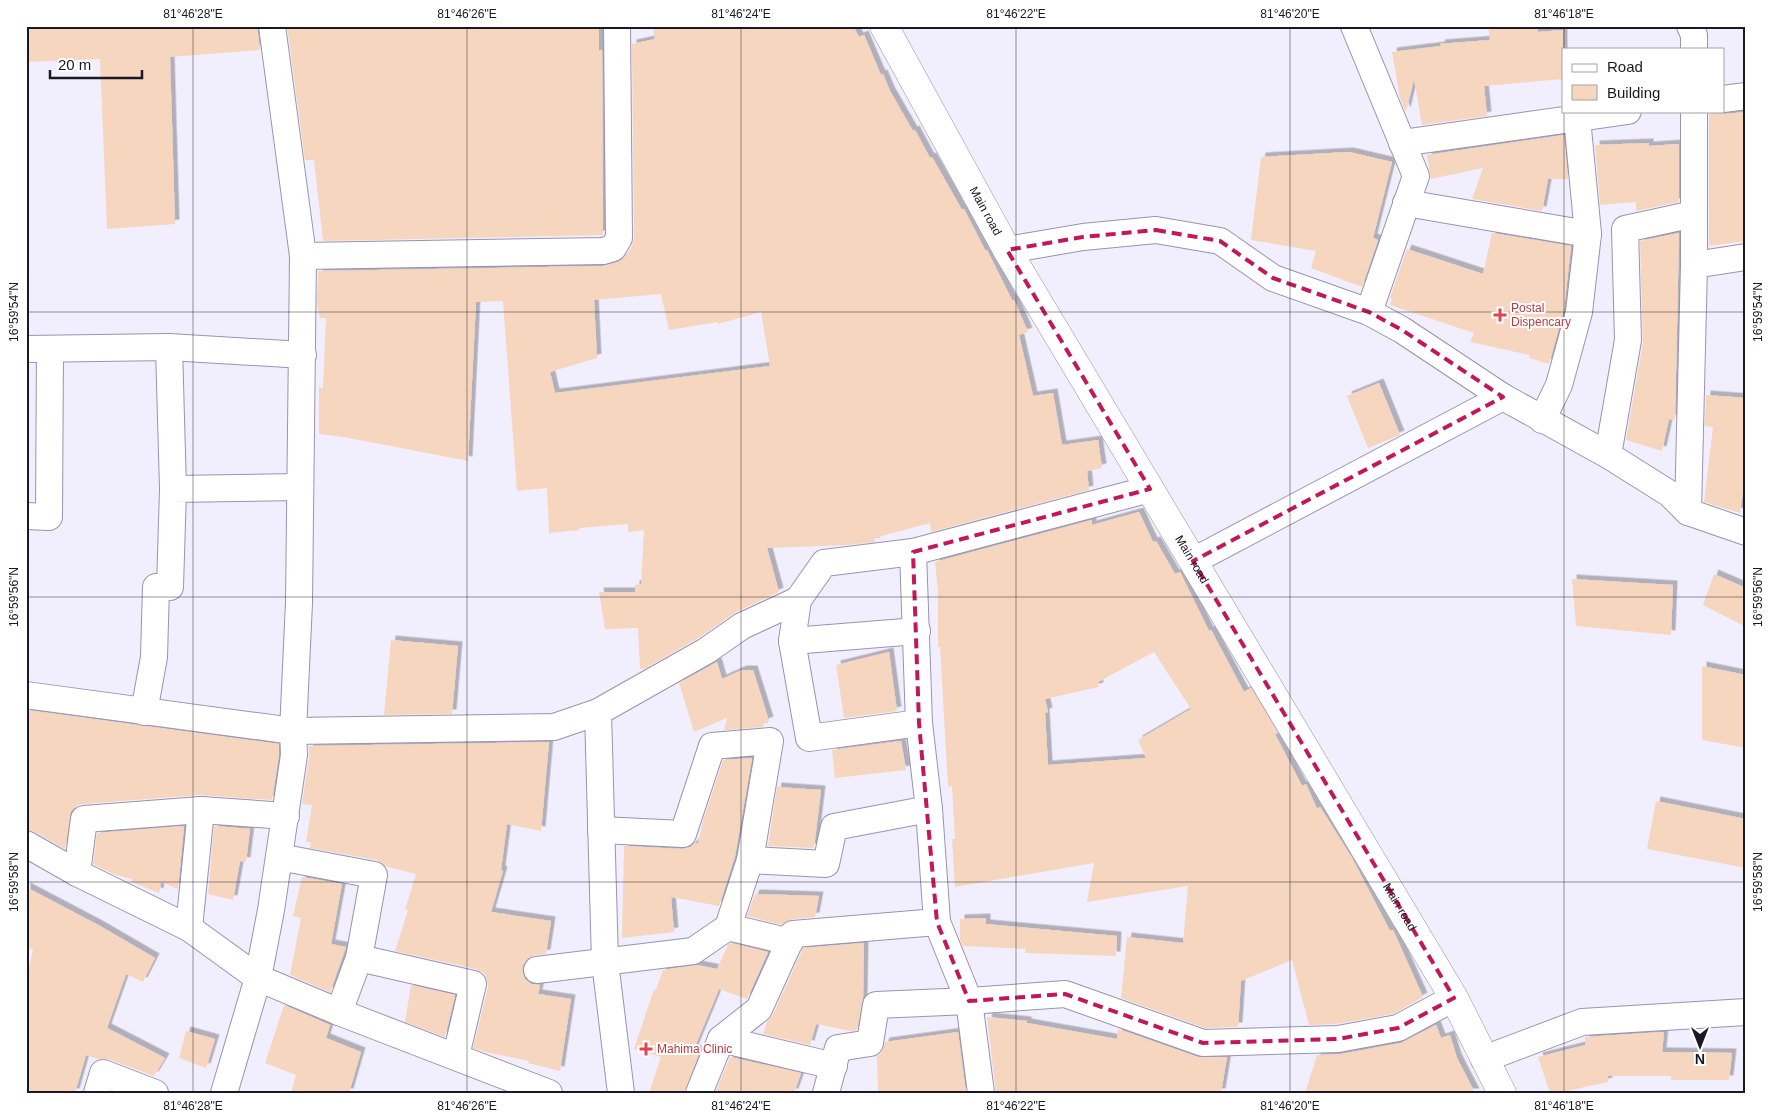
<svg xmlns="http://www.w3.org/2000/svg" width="1772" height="1119" viewBox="0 0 1772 1119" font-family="Helvetica,sans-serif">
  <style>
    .building { fill: #f6d6bf; fill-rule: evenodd; filter: url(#shadow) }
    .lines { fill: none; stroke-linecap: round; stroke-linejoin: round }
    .minor-casing { stroke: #9993b3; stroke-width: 28 }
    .tertiary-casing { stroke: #9993b3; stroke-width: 29 }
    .minor { stroke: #fff; stroke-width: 26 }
    .tertiary { stroke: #fff; stroke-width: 28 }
    .marked { fill: none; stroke: #c2185b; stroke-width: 4; stroke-dasharray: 10 6; stroke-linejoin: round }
    .ticks { fill: none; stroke: #1a1824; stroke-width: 1; stroke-opacity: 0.45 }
    .health-dot { fill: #e0444e; stroke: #fff; stroke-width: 2 }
    .labels { text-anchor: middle; stroke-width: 4; stroke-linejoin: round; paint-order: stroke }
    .street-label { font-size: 12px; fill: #1a1824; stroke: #fff }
    .health-label { font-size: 12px; fill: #be3a42; stroke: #fff; text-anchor: start }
    .neatline { fill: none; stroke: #1a1824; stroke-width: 2 }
    .ticks-label { font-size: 12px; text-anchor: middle; fill: #1a1824 }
  </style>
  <defs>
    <filter id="shadow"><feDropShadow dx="4.5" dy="-4.5" stdDeviation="0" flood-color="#0004"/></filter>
  </defs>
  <rect width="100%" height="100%" fill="#f1effd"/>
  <g class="building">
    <polygon points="26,26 257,26 260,50 170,57 175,224 107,229 100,59 26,62"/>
    <polygon points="287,26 599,26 599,50 602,50 603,235 323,241 314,160 305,160"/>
    <path d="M653,26H853L859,37L864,35L881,75L883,74L890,91L913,131L915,130L930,158L932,157L962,210L964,209L985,250H987L1012,300H1014L1028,332L1019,335L1033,396L1053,393L1062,445L1098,440L1102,468L1087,471L1089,490L931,532L930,523L874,538L875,542L848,545L767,548L779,592L736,612L698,638L646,668L640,669L638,628L605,629L599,592H635V585L641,584L644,530L628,532V524L579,528L580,530L549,533L547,488L517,491L503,301L476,302L468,461L344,437L319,434V387L323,388L326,318H320L317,304L318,271L603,266L618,262L626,256L632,246L634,238L632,44L655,39ZM661,294L669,330L718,322V324L761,312L770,366L555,393L550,372L597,358L594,300Z"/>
    <polygon points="1488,26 1538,26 1538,32 1563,30 1563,79 1484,86 1487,116 1422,125 1414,79 1406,112 1400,98 1392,52 1441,46 1440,44 1490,40"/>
    <polygon points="1746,112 1746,241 1709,246 1709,113 1725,114"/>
    <polygon points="1564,135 1568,179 1548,179 1542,211 1472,199 1483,168 1431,179 1427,155"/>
    <polygon points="1649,143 1649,146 1679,144 1679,202 1636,211 1636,202 1600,205 1595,145"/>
    <polygon points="1349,152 1392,162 1373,238 1378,240 1362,287 1311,268 1316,251 1251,240 1261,157"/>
    <polygon points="1492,233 1571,246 1564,309 1549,364 1529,358 1530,355 1470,342 1474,333 1390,305 1392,299 1390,298 1407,249 1483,274"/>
    <polygon points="1679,233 1675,420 1669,419 1662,451 1626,440 1643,342 1640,241"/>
    <polygon points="1379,383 1400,435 1368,448 1347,396"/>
    <polygon points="1706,395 1746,398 1746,470 1740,513 1704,502 1713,427 1705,426"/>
    <path d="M1139,512L1153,542L1156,541L1175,574L1180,572L1209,631L1211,630L1244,692L1251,688L1278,733L1275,734L1302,786L1306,784L1317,809L1320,807L1352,858L1390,931L1393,930L1423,997L1393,1014L1336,1024L1309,1025L1292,960L1241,981L1238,1027L1205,1028L1121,998L1127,937L1183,943L1188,886L1087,902L1094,863L955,887L952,839H955L952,786L948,787L940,647H938V592L935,562L1092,520V525ZM1154,652L1191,709L1138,740L1146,758L1048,765L1045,713L1048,712L1045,699L1099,687L1098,682Z"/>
    <polygon points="1714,574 1746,588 1746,627 1703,605"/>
    <polygon points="1572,579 1673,585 1671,635 1576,626"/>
    <polygon points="391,640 458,646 452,714 384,715"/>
    <polygon points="889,652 897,711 844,718 836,665"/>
    <polygon points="717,662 722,679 742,670 753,670 769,721 764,723 763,727 724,730 727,718 694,732 679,683"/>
    <polygon points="1702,666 1746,675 1746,748 1702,740"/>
    <polygon points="26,710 279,744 279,754 272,800 200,795 82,804 76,806 71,811 65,849 33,831 26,829"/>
    <polygon points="901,741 906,770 835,778 832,750"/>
    <polygon points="549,742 541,831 507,824 501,870 503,871 491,912 551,921 546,954 535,955 528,958 523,965 522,971 525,979 531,984 540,985 538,994 571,999 560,1071 528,1063 529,1061 485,1052 473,1048 488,987 487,980 484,973 476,969 395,951 408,910 405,910 416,874 385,866 377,860 310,848 311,842 306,842 312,805 302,804 309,757 309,746"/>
    <polygon points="752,758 735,856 719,906 671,897 674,932 622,938 624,846 682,849 691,847 694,843 698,843 703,821 723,760"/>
    <polygon points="777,787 821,790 814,848 768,846"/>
    <polygon points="1656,801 1746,819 1746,868 1647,849"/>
    <polygon points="184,826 178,889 161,882 159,893 132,882 132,879 113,874 93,864 97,833"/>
    <polygon points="214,826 250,829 246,862 240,861 233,900 208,894"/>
    <polygon points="302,877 342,884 331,944 346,947 330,992 290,975 301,918 293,916"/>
    <polygon points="26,887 100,926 155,958 143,982 126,974 107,1028 165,1058 154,1076 108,1059 98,1059 86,1055 75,1093 26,1093 26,982 33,950 26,946"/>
    <polygon points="755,894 819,896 815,917 792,919 785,922 782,925 747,916"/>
    <polygon points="986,918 986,924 1117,936 1116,956 1025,953 1026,949 963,946 960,940 960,919"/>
    <polygon points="731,943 768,952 747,999 719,989 694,1049 700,1051 684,1093 649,1093 661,1057 634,1049 654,989 656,990 663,970 697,965 717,969 728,945"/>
    <polygon points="864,943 863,999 857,1030 851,1031 816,1024 810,1045 763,1034 767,1022 773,1015 803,948"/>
    <polygon points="411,985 455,995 445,1037 405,1022"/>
    <polygon points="284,1005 330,1025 326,1038 361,1052 349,1093 291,1093 296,1075 265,1063"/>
    <polygon points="987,1017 1027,1021 1027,1023 1117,1039 1118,1029 1198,1057 1227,1057 1221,1093 996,1093"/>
    <polygon points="1436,1025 1441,1038 1450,1035 1457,1058 1475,1093 1305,1093 1317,1055 1341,1054 1401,1043"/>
    <polygon points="186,1031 215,1039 206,1068 179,1058"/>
    <polygon points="958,1032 966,1093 878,1093 877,1056 881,1053 885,1042"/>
    <polygon points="1664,1032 1662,1052 1732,1053 1729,1080 1671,1080 1671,1076 1608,1076 1608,1082 1557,1093 1550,1093 1538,1057 1585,1045 1585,1037"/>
    <polygon points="730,1057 801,1073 794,1093 715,1093"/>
  </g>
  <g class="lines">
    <defs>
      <g id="minor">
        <polyline points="1354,26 1416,176 1369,312"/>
        <polyline points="1690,26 1694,35 1694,49"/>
        <polyline points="1723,99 1746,96"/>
        <polyline points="1402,143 1628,111"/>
        <polyline points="1406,203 1588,234"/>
        <polyline points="1007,250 1083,237 1156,230 1220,241 1273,278 1369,312 1402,330 1503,397 1608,455 1670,494 1688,512 1746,532"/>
        <polyline points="303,256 603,251 613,248 619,238 617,26"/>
        <polyline points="1694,265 1746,257"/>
        <polyline points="169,347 173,489"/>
        <polyline points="26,349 169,347 303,355"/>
        <polyline points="1542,420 1559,385 1579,312 1588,234 1577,118"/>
        <polyline points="1608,455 1628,340 1625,229 1694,214"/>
        <polyline points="1688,512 1694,265 1694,111"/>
        <polyline points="26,516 49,517 50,349"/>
        <polyline points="913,552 919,723 929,809 937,922 969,1001 981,1093"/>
        <polyline points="1193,561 1503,397"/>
        <polyline points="792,641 917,631"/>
        <polyline points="26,695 293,731 554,727 598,712 605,962 621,1093"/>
        <polyline points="144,712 154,657 156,587 170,587 173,489 300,487"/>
        <polyline points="598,712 706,651 742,626 798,600"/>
        <polyline points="919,723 809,738 792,641 798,600 824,563 913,552 1150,489"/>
        <polyline points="201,810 286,816"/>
        <polyline points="601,830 683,834 712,746 770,741 750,860"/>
        <polyline points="26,844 77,873 189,928 258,978 339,1012 549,1093"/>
        <polyline points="279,857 374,875 359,958 339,1012"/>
        <polyline points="77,873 84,819 201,810 189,928"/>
        <polyline points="728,927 750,860 826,864 834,827 929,809"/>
        <polyline points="359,958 473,984 456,1056"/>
        <polyline points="537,970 693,951 728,927 790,942"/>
        <polyline points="721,1039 834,1066"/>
        <polyline points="1484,1059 1582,1022 1746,1012"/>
        <polyline points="97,1093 103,1073 155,1093"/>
        <polyline points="224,1093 258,978 271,910 294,755 293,731 299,603 303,256 272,26"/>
        <polyline points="699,1093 721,1039 759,1009 793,934 937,922"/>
        <polyline points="826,1093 838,1048 870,1043 876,1005 969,1001 1065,994 1203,1043 1338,1039 1398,1028 1454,998"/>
      </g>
      <g id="tertiary">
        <path id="s1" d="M884,26L1007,250L1454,998L1502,1093"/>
      </g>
    </defs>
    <use href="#minor" class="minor-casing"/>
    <use href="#tertiary" class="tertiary-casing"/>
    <use href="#minor" class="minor"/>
    <use href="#tertiary" class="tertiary"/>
  </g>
  <path class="marked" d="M1156,230L1220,241L1273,278L1369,312L1402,330L1503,397L1193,561L1454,998L1398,1028L1338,1039L1203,1043L1065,994L969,1001L937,922L919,723L913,552L1150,489L1007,250L1083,237Z"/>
  <path class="ticks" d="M26,26H1746M193,26V1093M467,26V1093M741,26V1093M1016,26V1093M1290,26V1093M1564,26V49M1564,111V1093M26,312H1746M26,597H1746M26,882H1746"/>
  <g class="health-dot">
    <path d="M1497.5 307.5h5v5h5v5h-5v5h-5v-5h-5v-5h5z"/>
    <path d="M643.5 1041.5h5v5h5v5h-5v5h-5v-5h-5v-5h5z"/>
  </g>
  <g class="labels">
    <g class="street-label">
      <text dy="4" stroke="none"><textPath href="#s1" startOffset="211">Main road</textPath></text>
      <text dy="4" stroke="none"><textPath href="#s1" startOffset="616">Main road</textPath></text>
      <text dy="4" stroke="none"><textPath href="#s1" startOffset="1021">Main road</textPath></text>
    </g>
    <g class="health-label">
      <text x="1511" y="312">Postal<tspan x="1511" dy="14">Dispencary</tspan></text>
      <text x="657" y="1053">Mahima Clinic</text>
    </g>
  </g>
  <rect width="1772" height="1119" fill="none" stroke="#ffffff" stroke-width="55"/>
  <rect x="1562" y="48" width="162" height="65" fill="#ffffff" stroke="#a3a3a7"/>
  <rect x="1572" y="64" width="25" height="8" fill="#ffffff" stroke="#a3a3a7"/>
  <text x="1607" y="72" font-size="15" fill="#1a1824">Road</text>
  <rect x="1572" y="85" width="25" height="15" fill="#f6d6bf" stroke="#a3a3a7"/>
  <text x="1607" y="98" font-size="15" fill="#1a1824">Building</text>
  <g transform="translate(1700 1046) rotate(180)" stroke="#ffffff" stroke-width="4" paint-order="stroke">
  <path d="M0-4L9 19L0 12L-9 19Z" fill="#1a1824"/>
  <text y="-8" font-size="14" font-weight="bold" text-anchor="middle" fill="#1a1824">N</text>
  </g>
  <path d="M50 70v8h92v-8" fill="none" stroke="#1a1824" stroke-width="2.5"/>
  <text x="58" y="70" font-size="15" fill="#1a1824" stroke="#ffffff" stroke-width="4" paint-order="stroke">20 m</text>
  <rect x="28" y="28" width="1716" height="1064" class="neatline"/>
  <g class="ticks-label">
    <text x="193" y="18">81°46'28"E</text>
    <text x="467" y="18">81°46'26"E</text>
    <text x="741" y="18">81°46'24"E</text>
    <text x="1016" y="18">81°46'22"E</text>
    <text x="1290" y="18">81°46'20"E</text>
    <text x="1564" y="18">81°46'18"E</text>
    <text transform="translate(1758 312) rotate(-90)" y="4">16°59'54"N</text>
    <text transform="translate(14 312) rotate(-90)" y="4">16°59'54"N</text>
    <text transform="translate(1758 597) rotate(-90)" y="4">16°59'56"N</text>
    <text transform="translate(14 597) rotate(-90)" y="4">16°59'56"N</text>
    <text transform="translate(1758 882) rotate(-90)" y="4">16°59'58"N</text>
    <text transform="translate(14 882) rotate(-90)" y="4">16°59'58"N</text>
    <text x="193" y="1110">81°46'28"E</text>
    <text x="467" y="1110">81°46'26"E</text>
    <text x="741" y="1110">81°46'24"E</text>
    <text x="1016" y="1110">81°46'22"E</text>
    <text x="1290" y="1110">81°46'20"E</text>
    <text x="1564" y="1110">81°46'18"E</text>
  </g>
</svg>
